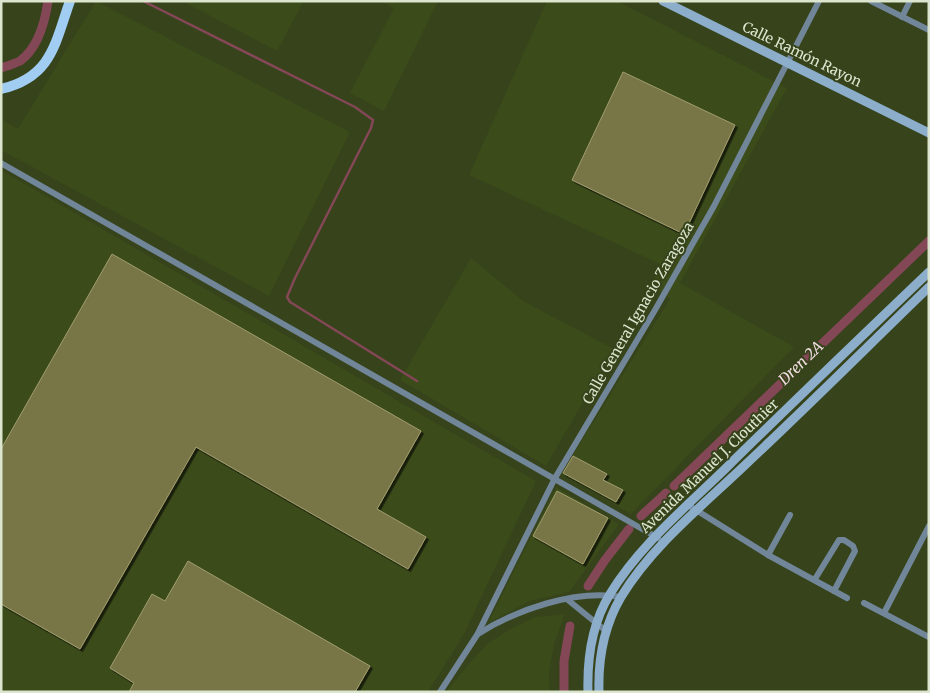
<svg xmlns="http://www.w3.org/2000/svg" width="930" height="693" viewBox="0 0 930 693" font-family="Merriweather,serif">
  <style>
    .built { fill: #3c4b1a }
    .lines { fill: none; stroke-linecap: round; stroke-linejoin: round }
    .stream { stroke: #834756; stroke-width: 2.5 }
    .canal { stroke: #834756; stroke-width: 9 }
    .building { fill: #787447; stroke: #a19e6f; filter: url(#shadow) }
    .minor { stroke: #718698; stroke-width: 6 }
    .secondary { stroke: #8caecb; stroke-width: 9 }
    .primary { stroke: #a1cdf3; stroke-width: 10 }
    .labels { text-anchor: middle; stroke-width: 4; stroke-linejoin: round; paint-order: stroke }
    .street-label { font-size: 14px; fill: #dce5ce; stroke: #36431b }
    .water-label { font-size: 15px; font-style: italic; fill: #f3dfe2; stroke: #36431b }
  </style>
  <defs>
    <filter id="shadow"><feDropShadow dx="2.5" dy="2.5" stdDeviation="0" flood-color="#0009"/></filter>
  </defs>
  <rect width="100%" height="100%" fill="#36431b"/>
  <g class="built">
    <polygon points="96,1 350,132 269,296 1,150 1,119 18,129"/>
    <polygon points="182,1 304,1 277,51"/>
    <polygon points="381,1 438,1 384,111 350,93 394,8"/>
    <polygon points="547,1 617,1 787,88 680,283 794,347 631,514 561,474 670,299 651,286 660,264 469,175"/>
    <polygon points="1,170 536,481 464,634 428,692 1,692"/>
    <polygon points="471,258 523,301 614,349 546,466 400,380"/>
    <polygon points="556,487 619,524 569,592 530,601 488,623"/>
    <polygon points="565,614 554,644 549,673 550,692 446,692 468,665 487,644 510,629 535,617"/>
  </g>
  <g class="lines">
    <polyline class="stream" points="143,1 355,107 373,120 371,128 295,278 287,297 290,302 417,381"/>
    <g class="canal">
      <path d="M1,68C7,66 14,64 20,61C38,48 45,22 48,1"/>
      <polyline points="674,486 929,241"/>
      <polyline points="641,516 666,493"/>
      <polyline points="588,586 605,560 629,529"/>
      <polyline points="564,692 564,661 570,626"/>
    </g>
  </g>
  <g class="building">
    <polygon points="623,72 735,125 684,234 572,180"/>
    <polygon points="112,254 421,431 377,509 426,537 408,569 196,447 80,649 1,604 1,449"/>
    <polygon points="573,456 607,474 603,480 623,490 616,502 563,473"/>
    <polygon points="557,491 608,518 583,564 533,536"/>
    <polygon points="188,561 370,666 355,692 129,692 134,683 110,668 152,594 165,601"/>
  </g>
  <g class="lines">
    <g class="minor">
      <polyline points="871,1 929,30"/>
      <polyline points="902,17 910,1"/>
      <polyline points="1,163 658,538"/>
      <polyline points="688,505 768,555 847,598"/>
      <polyline points="768,555 790,515"/>
      <polyline points="815,579 839,540 844,540 853,546 855,551 834,591"/>
      <polyline points="568,600 606,631"/>
      <polyline points="864,603 929,637"/>
      <polyline points="884,613 929,526"/>
      <path d="M478,634C516,610 575,589 621,597"/>
      <polyline points="440,692 477,635 555,478 655,310 714,206 819,1"/>
    </g>
    <g class="secondary">
      <polyline points="663,1 929,133"/>
      <path d="M588,692C587,658 592,623 610,594C639,546 685,508 725,469C792,403 861,337 929,272"/>
      <path d="M599,692C598,659 604,626 621,597C652,546 701,507 743,467C806,408 867,347 929,287"/>
    </g>
    <path class="primary" d="M1,89C52,77 55,43 70,1"/>
  </g>
  <g class="labels">
    <g class="street-label">
      <text transform="translate(802 54) rotate(26)" y="5">Calle Ramón Rayon</text>
      <text transform="translate(638 313) rotate(-60)" y="5">Calle General Ignacio Zaragoza</text>
      <text transform="translate(709 466) rotate(-44)" y="5">Avenida Manuel J. Clouthier</text>
    </g>
    <g class="water-label">
      <text transform="translate(801 363) rotate(-44)" y="5">Dren 2A</text>
    </g>
  </g>
  <rect width="930" height="693" fill="none" stroke="#dce5ce" stroke-width="5"/>
</svg>
